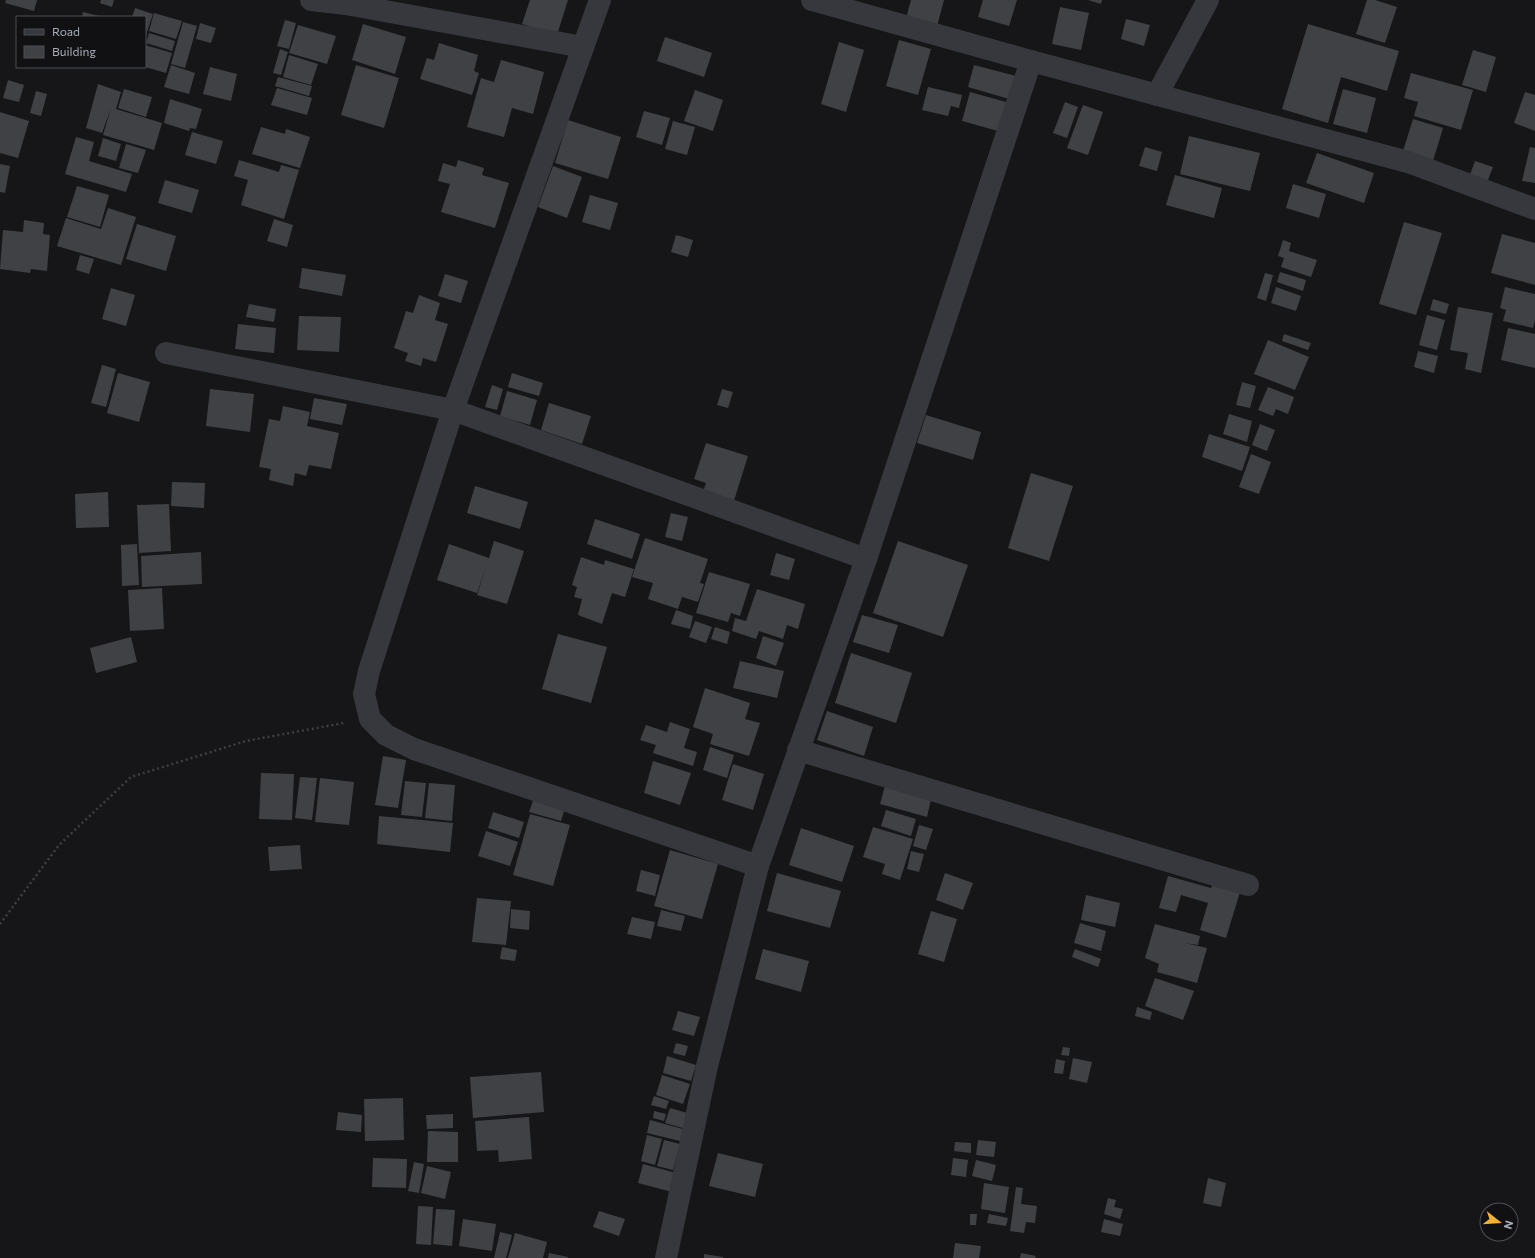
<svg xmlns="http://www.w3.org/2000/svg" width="1535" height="1258" viewBox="0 0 1535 1258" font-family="Commissioner,sans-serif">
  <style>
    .building { fill: #404145 }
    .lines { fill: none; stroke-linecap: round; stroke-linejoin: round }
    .path { stroke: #3d3f44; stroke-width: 2.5; stroke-dasharray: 2 3; stroke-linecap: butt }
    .street { stroke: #37383d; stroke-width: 22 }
  </style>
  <rect width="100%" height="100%" fill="#161618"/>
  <g class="building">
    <polygon points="6,0 37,0 34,11 5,3"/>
    <polygon points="101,0 114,0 112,7 100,3"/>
    <polygon points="530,0 568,0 557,35 522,24"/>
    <polygon points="911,0 944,0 936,30 905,22"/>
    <polygon points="983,0 1017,0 1009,26 978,17"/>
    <polygon points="1088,0 1102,0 1101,4"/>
    <polygon points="1367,0 1375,0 1397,7 1385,43 1356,34"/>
    <polygon points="1060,7 1089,13 1081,50 1052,44"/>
    <polygon points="135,8 153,14 145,38 145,17 132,17"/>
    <polygon points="83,12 99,16 99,17 82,17"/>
    <polygon points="154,13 182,21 176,39 149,31"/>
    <polygon points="1126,19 1150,25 1144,46 1121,39"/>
    <polygon points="285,20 296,23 289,49 277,46"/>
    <polygon points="183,22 197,26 185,68 171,64"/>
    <polygon points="200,23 216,28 211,43 196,39"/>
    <polygon points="363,24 406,37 395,74 352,60"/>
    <polygon points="1308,24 1399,51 1387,91 1341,77 1328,123 1282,109"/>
    <polygon points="298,25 336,36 327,64 289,53"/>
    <polygon points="149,33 175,41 172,51 146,43"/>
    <polygon points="665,37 712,53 704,77 657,61"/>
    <polygon points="899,40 931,49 918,95 886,86"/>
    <polygon points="839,42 864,50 846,112 821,104"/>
    <polygon points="439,43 478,55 474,71 479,73 472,95 420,79 427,58 434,60"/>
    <polygon points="145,45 172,53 166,73 145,67"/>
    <polygon points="280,49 288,52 281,75 273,73"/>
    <polygon points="1473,50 1496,57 1486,92 1462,85"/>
    <polygon points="289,55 318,64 311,85 283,77"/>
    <polygon points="501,60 544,72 533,114 512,108 504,137 467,127 481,78 494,82"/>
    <polygon points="171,65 195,73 189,94 164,87"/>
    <polygon points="356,65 399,78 384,128 341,115"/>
    <polygon points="974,65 1016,76 1009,99 968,87"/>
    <polygon points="210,67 237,74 231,101 203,94"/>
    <polygon points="1411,73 1473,90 1461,130 1414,116 1418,102 1404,98"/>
    <polygon points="278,77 312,86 309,96 275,86"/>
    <polygon points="8,80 24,85 19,102 3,98"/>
    <polygon points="98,84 121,92 116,109 162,123 154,150 103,135 111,108 102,133 86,128"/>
    <polygon points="928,87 962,95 959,108 951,106 948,116 922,110"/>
    <polygon points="277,88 312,98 307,115 271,105"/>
    <polygon points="124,89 152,97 146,117 118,108"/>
    <polygon points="1343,89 1376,98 1367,133 1333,124"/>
    <polygon points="695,90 723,100 713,131 684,121"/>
    <polygon points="36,91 47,94 41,116 30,113"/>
    <polygon points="970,92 1006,102 998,131 962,121"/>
    <polygon points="1525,92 1535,95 1535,131 1514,123"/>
    <polygon points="170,99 202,109 196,129 190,128 189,131 164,123"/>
    <polygon points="1065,102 1078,107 1067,138 1053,133"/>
    <polygon points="1083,105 1103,112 1088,155 1067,148"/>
    <polygon points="644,111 670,118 662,145 636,137"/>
    <polygon points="0,112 29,121 18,158 0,153"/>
    <polygon points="1413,119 1443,128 1433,161 1403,151"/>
    <polygon points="568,120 621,137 608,179 555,163"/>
    <polygon points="673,121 695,127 687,155 665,149"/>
    <polygon points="261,127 285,134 286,129 310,137 300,168 252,154"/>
    <polygon points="192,132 223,141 216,164 185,155"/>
    <polygon points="1189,136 1260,153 1250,191 1180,174"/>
    <polygon points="76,137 94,142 89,161 132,174 126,192 65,174"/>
    <polygon points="103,138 121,144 116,161 98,156"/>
    <polygon points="126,144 146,150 138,173 119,168"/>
    <polygon points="1145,147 1162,152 1157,171 1139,166"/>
    <polygon points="1530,147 1535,148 1535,183 1522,181"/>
    <polygon points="1317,153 1374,173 1364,203 1306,183"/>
    <polygon points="239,160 279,172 281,165 299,170 284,219 241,205 248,180 234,176"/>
    <polygon points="458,160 484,168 482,175 509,183 495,228 441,212 450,184 438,181 443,163 456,167"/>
    <polygon points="1475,161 1493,167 1486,185 1468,180"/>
    <polygon points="0,164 10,166 5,193 0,192"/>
    <polygon points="553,166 582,177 567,218 538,207"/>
    <polygon points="1175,175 1222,188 1214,218 1166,205"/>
    <polygon points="165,180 199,190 192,213 158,203"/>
    <polygon points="1293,184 1326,194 1319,218 1286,208"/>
    <polygon points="77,186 109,195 100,227 67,217"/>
    <polygon points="590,195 618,203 610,230 582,222"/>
    <polygon points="108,208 136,217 121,265 57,246 66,218 101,229"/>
    <polygon points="274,219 293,225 287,247 267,241"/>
    <polygon points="24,220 44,223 43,234 50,235 47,271 31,269 30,273 0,269 3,230 23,232"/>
    <polygon points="1404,222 1442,233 1416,315 1379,304"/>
    <polygon points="137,224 176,236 166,271 126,259"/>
    <polygon points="1502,234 1535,243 1535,285 1491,273"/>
    <polygon points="676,235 693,240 688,257 671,252"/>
    <polygon points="1283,240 1291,243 1289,251 1317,260 1311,277 1281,267 1284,258 1278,256"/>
    <polygon points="80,255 94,259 89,274 76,270"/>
    <polygon points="302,268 346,275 342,296 299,288"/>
    <polygon points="1280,272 1306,280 1303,291 1277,282"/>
    <polygon points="1265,273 1273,275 1266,301 1257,298"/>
    <polygon points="445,274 468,281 461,303 438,296"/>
    <polygon points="1276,287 1301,296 1296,311 1271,303"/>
    <polygon points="1505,287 1535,294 1535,320 1533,328 1503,321 1506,310 1500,308"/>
    <polygon points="111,288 135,295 126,326 102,319"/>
    <polygon points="419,295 440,303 435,320 448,324 436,362 423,358 421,366 405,361 408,353 394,348 406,311 413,313"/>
    <polygon points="1433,299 1449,304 1446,314 1430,310"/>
    <polygon points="249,304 276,309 274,322 246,317"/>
    <polygon points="1458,307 1493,313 1481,373 1465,369 1468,353 1450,350"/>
    <polygon points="1427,315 1445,320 1437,350 1419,345"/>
    <polygon points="299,316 341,317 339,352 297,350"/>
    <polygon points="238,324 276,328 274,353 235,349"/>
    <polygon points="1508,328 1535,334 1535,368 1501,360"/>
    <polygon points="1284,334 1311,343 1308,350 1282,341"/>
    <polygon points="1268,340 1309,357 1295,390 1254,374"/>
    <polygon points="1418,351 1438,356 1434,373 1414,367"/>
    <polygon points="102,365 116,369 106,407 91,403"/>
    <polygon points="118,373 150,382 139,422 107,413"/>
    <polygon points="512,373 543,383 539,396 508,387"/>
    <polygon points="1242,382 1256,386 1250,408 1236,405"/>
    <polygon points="492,385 503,389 497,410 485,407"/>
    <polygon points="1268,387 1294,397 1288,414 1276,409 1273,416 1258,410"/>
    <polygon points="210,389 254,394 250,432 206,426"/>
    <polygon points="722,389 733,392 728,408 717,405"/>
    <polygon points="507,391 537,400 530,425 500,416"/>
    <polygon points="314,398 347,404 342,425 310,419"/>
    <polygon points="549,403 591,416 582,444 541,430"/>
    <polygon points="283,406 310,412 307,426 339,433 331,469 309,465 306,476 295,473 293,486 269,480 271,469 259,467 269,419 280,421"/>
    <polygon points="1229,414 1252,421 1247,442 1223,434"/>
    <polygon points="926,415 981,432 973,460 917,443"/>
    <polygon points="1260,424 1275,430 1267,451 1252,445"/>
    <polygon points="1209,434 1250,447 1242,471 1202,457"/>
    <polygon points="706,443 748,456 732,507 701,498 706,483 694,479"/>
    <polygon points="1251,454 1271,462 1259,494 1239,487"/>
    <polygon points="1031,473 1073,486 1049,561 1008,548"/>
    <polygon points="172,482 205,483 204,508 171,506"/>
    <polygon points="475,486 528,502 520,529 467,513"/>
    <polygon points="108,492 109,527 76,528 75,494"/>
    <polygon points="169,504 171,551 139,553 137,505"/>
    <polygon points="671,513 688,517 682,541 665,537"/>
    <polygon points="595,519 640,534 632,559 587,544"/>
    <polygon points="645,538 708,559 700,583 704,584 698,602 682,597 678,609 648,599 653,583 632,577"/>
    <polygon points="494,541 524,551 507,604 477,595 486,567 477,593 437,580 449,544 489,558"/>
    <polygon points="898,541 968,565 943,637 873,613"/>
    <polygon points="137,544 139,585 122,586 121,545"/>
    <polygon points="201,552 202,584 142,587 141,556"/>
    <polygon points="776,553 795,559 789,580 770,575"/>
    <polygon points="581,557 604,565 605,560 634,569 625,597 612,593 602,624 578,615 582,599 574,597 577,587 572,585"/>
    <polygon points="709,572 750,584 740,616 731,613 728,622 696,613"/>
    <polygon points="162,588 164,629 130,631 128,590"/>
    <polygon points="757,589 805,604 798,629 787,625 783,639 759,631 756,639 732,631 735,618 746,621"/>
    <polygon points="676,610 693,616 690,629 671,624"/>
    <polygon points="862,615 898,625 889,653 853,642"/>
    <polygon points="695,621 712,627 706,643 689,637"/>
    <polygon points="715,627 730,632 727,644 711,639"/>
    <polygon points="558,634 607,647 591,703 542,689"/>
    <polygon points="763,636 784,643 776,666 756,658"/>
    <polygon points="131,637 137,662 96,673 90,648"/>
    <polygon points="851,653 912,673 896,723 835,703"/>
    <polygon points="740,661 784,671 777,698 733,688"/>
    <polygon points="705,688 750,703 745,719 760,723 749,756 710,744 713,734 693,727"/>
    <polygon points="827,711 873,727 864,756 817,740"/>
    <polygon points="670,722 690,729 684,748 697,752 693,766 653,753 656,745 640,740 646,725 667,732"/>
    <polygon points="710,747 734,755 727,778 703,770"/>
    <polygon points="383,756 406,760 398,808 375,805"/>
    <polygon points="653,761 691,773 680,805 644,793"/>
    <polygon points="733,764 764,774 753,810 722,800"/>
    <polygon points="261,773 294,774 292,820 259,819"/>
    <polygon points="300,777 317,778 312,820 295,818"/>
    <polygon points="320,778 354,782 349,825 315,822"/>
    <polygon points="405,781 426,783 422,817 401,815"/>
    <polygon points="886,782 932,795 927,817 880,804"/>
    <polygon points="429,783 455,785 452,821 425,818"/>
    <polygon points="534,798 565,808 561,821 529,812"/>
    <polygon points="886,810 916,819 911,836 881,826"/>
    <polygon points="493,812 524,822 519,838 488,828"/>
    <polygon points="530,814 570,825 553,886 513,875"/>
    <polygon points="379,816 453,823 450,852 377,844"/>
    <polygon points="919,825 933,829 926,850 913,846"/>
    <polygon points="873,827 913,839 900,880 882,874 885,864 863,857"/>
    <polygon points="801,828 854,846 842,882 789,865"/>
    <polygon points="486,831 518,842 510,866 478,856"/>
    <polygon points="300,845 302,869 270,871 268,847"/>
    <polygon points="670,850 718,864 702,919 654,906"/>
    <polygon points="911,851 924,854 919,872 907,869"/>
    <polygon points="641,870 660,875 655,896 636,891"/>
    <polygon points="777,873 841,891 830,928 767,911"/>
    <polygon points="945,873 973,883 963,910 936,900"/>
    <polygon points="1168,876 1211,888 1213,884 1240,892 1226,938 1200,930 1208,903 1181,895 1176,912 1159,908"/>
    <polygon points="1086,895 1120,903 1115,927 1081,920"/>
    <polygon points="477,898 511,901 506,945 472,942"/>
    <polygon points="511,909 530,911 529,930 510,928"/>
    <polygon points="661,910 685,916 681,931 657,926"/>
    <polygon points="931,911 957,919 944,962 918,954"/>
    <polygon points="632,917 655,922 651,939 627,934"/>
    <polygon points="1080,923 1106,931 1101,951 1074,943"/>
    <polygon points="1155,924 1200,936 1198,945 1185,943 1207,948 1197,983 1157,972 1159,964 1145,958"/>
    <polygon points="502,947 517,950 515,961 500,959"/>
    <polygon points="763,949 809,961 801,992 755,979"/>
    <polygon points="1075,949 1101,959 1098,967 1072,957"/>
    <polygon points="1155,978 1194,991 1183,1020 1145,1006"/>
    <polygon points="1137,1007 1152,1012 1150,1020 1135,1016"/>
    <polygon points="678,1011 700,1017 694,1036 672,1030"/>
    <polygon points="676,1043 688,1046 685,1056 673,1053"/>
    <polygon points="1063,1047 1070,1048 1069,1056 1061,1055"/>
    <polygon points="667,1056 696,1065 691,1081 663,1073"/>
    <polygon points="1073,1058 1092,1062 1087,1083 1069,1079"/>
    <polygon points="1056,1059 1065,1061 1063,1074 1054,1073"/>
    <polygon points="541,1072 544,1112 473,1118 470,1077"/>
    <polygon points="662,1075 690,1084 683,1104 656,1095"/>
    <polygon points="654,1096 669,1101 666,1109 651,1105"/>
    <polygon points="403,1098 404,1140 365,1141 364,1099"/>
    <polygon points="670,1108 687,1113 683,1128 665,1123"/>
    <polygon points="654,1111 666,1114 664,1121 653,1118"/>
    <polygon points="338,1112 362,1115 361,1132 336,1130"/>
    <polygon points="453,1114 453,1128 427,1129 426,1115"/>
    <polygon points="529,1117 532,1159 499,1162 498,1150 477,1151 475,1121"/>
    <polygon points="650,1120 683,1129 680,1141 647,1133"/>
    <polygon points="428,1131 458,1132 458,1162 427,1162"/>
    <polygon points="647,1135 662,1139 655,1165 641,1161"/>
    <polygon points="664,1140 680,1144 673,1170 657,1166"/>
    <polygon points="978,1140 996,1142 994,1157 976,1155"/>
    <polygon points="955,1142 971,1143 971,1153 954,1151"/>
    <polygon points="718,1153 763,1164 755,1197 709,1186"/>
    <polygon points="373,1158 407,1159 406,1188 372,1187"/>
    <polygon points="953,1158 968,1160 966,1177 951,1175"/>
    <polygon points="976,1160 996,1165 992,1181 972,1176"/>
    <polygon points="414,1162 424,1164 419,1193 408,1191"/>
    <polygon points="643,1164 676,1173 672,1192 638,1183"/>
    <polygon points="427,1166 451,1172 445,1199 421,1193"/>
    <polygon points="1208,1178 1226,1183 1221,1207 1203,1203"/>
    <polygon points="984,1183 1009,1187 1005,1213 981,1209"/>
    <polygon points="1016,1187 1023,1188 1021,1204 1037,1206 1035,1223 1026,1222 1024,1233 1010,1231"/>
    <polygon points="1108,1198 1116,1200 1114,1207 1123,1209 1120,1219 1104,1214"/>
    <polygon points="418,1206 433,1207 431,1245 416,1244"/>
    <polygon points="436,1209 455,1210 452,1246 433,1244"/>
    <polygon points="599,1211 625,1219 619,1236 593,1227"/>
    <polygon points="970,1214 977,1214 976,1225 970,1225"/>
    <polygon points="989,1214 1008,1218 1006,1226 987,1223"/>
    <polygon points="463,1219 496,1224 492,1251 459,1246"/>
    <polygon points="1104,1219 1123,1224 1120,1236 1101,1232"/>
    <polygon points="500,1232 512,1235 506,1258 494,1258"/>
    <polygon points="515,1233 547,1242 543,1258 508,1258"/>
    <polygon points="955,1243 981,1246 979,1258 953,1258"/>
    <polygon points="549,1253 568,1257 568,1258 548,1258"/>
    <polygon points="1021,1253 1036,1256 1035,1258 1020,1258"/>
    <polygon points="704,1254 723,1257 723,1258 704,1258"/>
  </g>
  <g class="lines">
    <polyline class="path" points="0,924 59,845 131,777 246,741 344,723"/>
    <g class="street">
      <polyline points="311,0 346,4 583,47"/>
      <polyline points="600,0 453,410 369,671 364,694 370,719 386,735 414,749 758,866"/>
      <polyline points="812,0 1031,61 1408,162 1535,209"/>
      <polyline points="1157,95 1208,0"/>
      <polyline points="166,353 453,410 866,559"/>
      <polyline points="798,750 1248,885"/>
      <polyline points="666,1258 707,1066 758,866 866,559 1031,61"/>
    </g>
  </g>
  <rect x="16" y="16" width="130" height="52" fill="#111113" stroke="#4d4f55"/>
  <rect x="24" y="29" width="20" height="6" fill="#37383d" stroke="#4d4f55"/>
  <text x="52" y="36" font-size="12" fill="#a8adb8">Road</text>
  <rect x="24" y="46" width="20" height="12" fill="#404145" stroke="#4d4f55"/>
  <text x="52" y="56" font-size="12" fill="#a8adb8">Building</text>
  <g transform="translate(1499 1222) rotate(107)"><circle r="19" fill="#111113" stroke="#4d4f55"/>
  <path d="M0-3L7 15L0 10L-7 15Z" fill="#f2b134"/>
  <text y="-6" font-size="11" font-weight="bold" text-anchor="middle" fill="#a8adb8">N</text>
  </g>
</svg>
